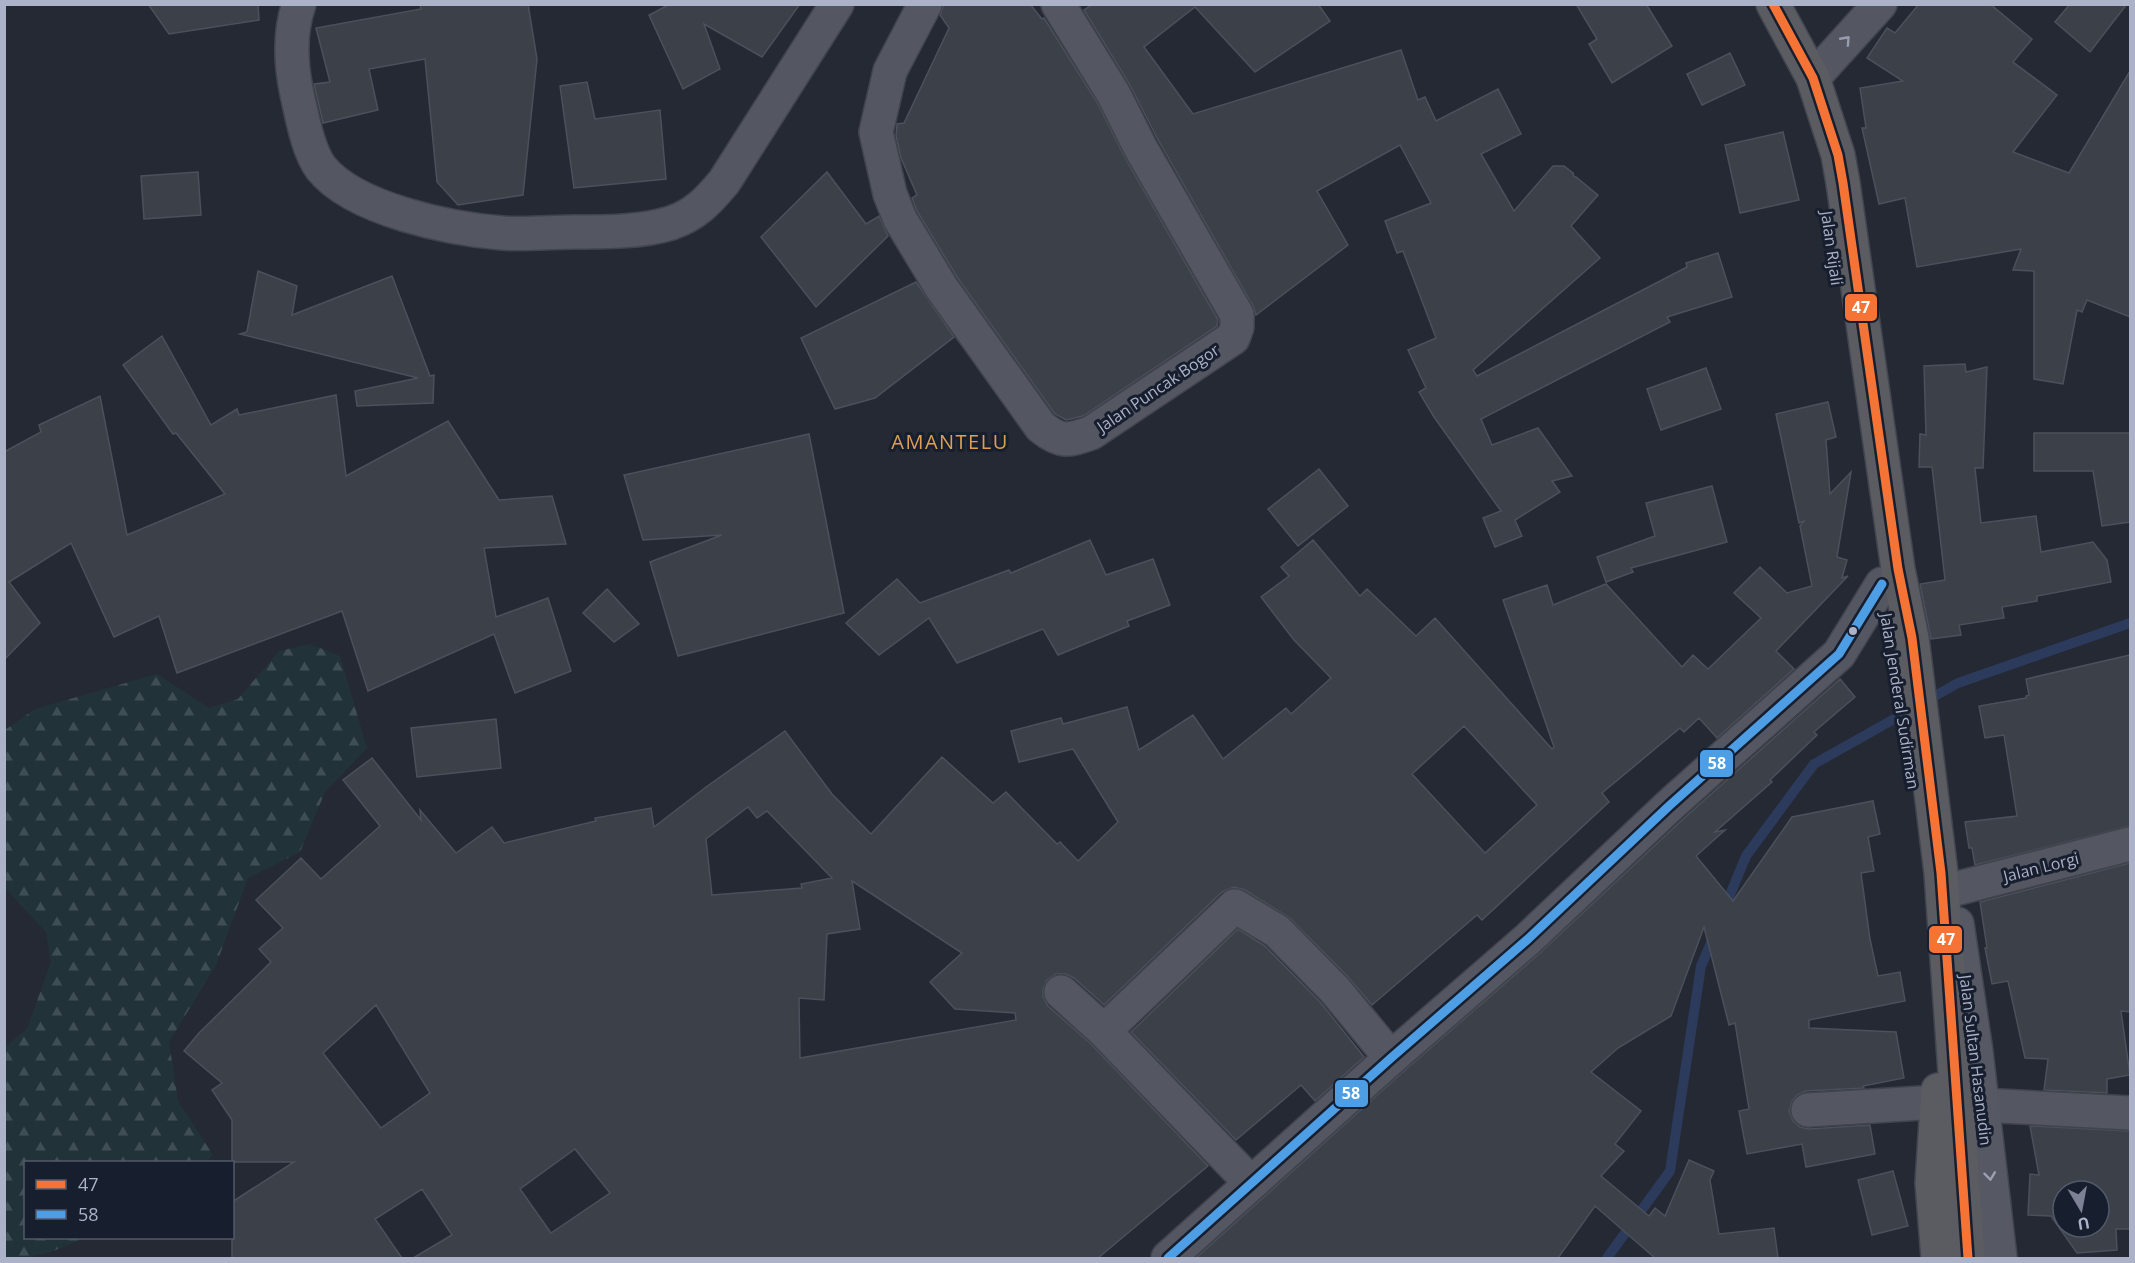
<svg xmlns="http://www.w3.org/2000/svg" width="2135" height="1263" viewBox="0 0 2135 1263" font-family="'Open Sans',sans-serif">
  <style>
    .forest { fill: url(#forest-firs) }
    .lines { fill: none; stroke-linecap: round; stroke-linejoin: round }
    .stream { stroke: #2c3a5c; stroke-width: 10 }
    .building { fill: #3c4049; stroke: #4b505c; stroke-width: 1.5; fill-rule: evenodd }
    .minor-casing { stroke: #40444c; stroke-width: 36 }
    .major-casing { stroke: #414650; stroke-width: 36 }
    .highway-casing { stroke: #404550; stroke-width: 36 }
    .minor { stroke: #545762; stroke-width: 33 }
    .major { stroke: #565964; stroke-width: 33 }
    .highway { stroke: #5a5c61; stroke-width: 33 }
    .bus-1-casing { stroke: #171e2e; stroke-width: 14 }
    .bus-2-casing { stroke: #171e2e; stroke-width: 14 }
    .bus-1 { stroke: #f57335; stroke-width: 9 }
    .bus-2 { stroke: #4d9ee5; stroke-width: 9 }
    .oneway { stroke: #969bae }
    .oneway2 { stroke: #9ba0b3 }
    .bus-dot { fill: #acb2c7; stroke: #171e2e; stroke-width: 2 }
    .labels { text-anchor: middle; stroke-width: 6; stroke-linejoin: round; paint-order: stroke }
    .street-label { font-size: 16px; fill: #acb2c7; stroke: #171e2e }
    .quarter-label { font-size: 20px; letter-spacing: 1.5px; fill: #dea04f; stroke: #171e2e }
    .line-badge { stroke: #171e2e; stroke-width: 2 }
    .badge-label { font-size: 16px; text-anchor: middle; font-weight: bold; fill: #fff }
  </style>
  <defs>
    <pattern id="forest-firs" width="22" height="20" patternUnits="userSpaceOnUse" patternTransform="scale(1.5)"><rect width="22" height="20" fill="#213339"/><path d="M5 1l3.5 6h-7zM16 11l3.5 6h-7z" fill="#3f4e54"/></pattern>
  </defs>
  <rect width="100%" height="100%" fill="#242933"/>
  <path class="forest" d="M310,644L340,656L367,748L325,792L300,852L248,878L216,965L169,1042L178,1101L213,1155L206,1162H26V1238H84C55,1251 37,1259 5,1258V1047L27,1029L51,962L46,932L5,888V730L35,709L157,674L209,708L238,699L279,651Z"/>
  <g class="lines">
    <g class="stream">
      <polyline points="1725,907 1746,856 1814,764 1958,683 2130,623"/>
      <polyline points="1607,1258 1670,1171 1701,966 1714,936"/>
    </g>
  </g>
  <g class="building">
    <polygon points="148,4 258,4 259,20 169,34"/>
    <polygon points="420,4 528,4 537,59 523,195 458,205 437,182 425,59 369,69 378,110 323,123 314,84 330,82 316,28 421,9"/>
    <polygon points="670,4 800,4 762,57 704,24 720,69 683,89 649,15"/>
    <polygon points="944,4 1030,4 1042,19 1044,18 1098,104 1124,156 1218,320 1217,326 1083,416 1066,420 1055,414 957,277 917,211 912,198 917,195 901,158 896,136 897,124 904,123 949,28 940,15"/>
    <polygon points="1093,4 1318,4 1330,21 1255,72 1195,7 1144,47 1193,114 1401,50 1418,100 1425,97 1436,121 1498,89 1521,134 1481,154 1514,211 1553,166 1564,166 1573,173 1574,177 1576,177 1598,195 1571,226 1600,258 1473,370 1477,376 1687,267 1686,263 1718,253 1732,297 1667,317 1670,322 1481,419 1492,445 1538,428 1572,476 1552,481 1560,492 1515,520 1522,536 1495,547 1483,518 1501,511 1434,417 1419,392 1426,388 1408,350 1436,338 1403,251 1397,253 1385,221 1431,203 1400,145 1317,191 1348,245 1256,315 1253,306 1157,138 1130,85 1084,10"/>
    <polygon points="1576,4 1646,4 1672,46 1612,83 1589,44 1597,39"/>
    <polygon points="1919,4 1990,4 2032,39 2013,62 2057,95 2013,152 2069,173 2130,71 2130,317 2087,300 2082,312 2077,310 2063,384 2034,379 2034,271 2013,270 2021,249 1917,267 1905,198 1879,204 1862,128 1866,128 1860,88 1903,81 1867,58 1887,28 1895,33"/>
    <polygon points="2070,4 2127,4 2090,52 2055,22"/>
    <polygon points="1730,53 1745,85 1702,105 1687,74"/>
    <polygon points="587,82 595,119 660,110 666,179 574,188 560,86"/>
    <polygon points="1783,132 1799,200 1740,213 1725,145"/>
    <polygon points="198,172 201,215 144,219 141,176"/>
    <polygon points="827,172 866,224 879,216 888,236 816,307 761,237"/>
    <polygon points="258,271 297,286 292,315 392,276 430,376 434,375 433,403 357,406 355,391 418,378 240,334 247,332"/>
    <polygon points="916,282 954,337 875,398 835,409 801,338"/>
    <polygon points="162,336 211,425 237,409 239,415 336,395 346,476 448,421 499,500 552,496 566,544 484,548 496,617 548,598 571,671 515,693 494,634 368,691 342,611 177,673 159,616 114,637 71,543 9,582 40,623 4,660 4,452 41,432 39,425 100,396 127,535 225,494 176,433 173,434 123,365"/>
    <polygon points="1965,364 1966,372 1987,367 1983,468 1975,468 1981,523 2036,516 2041,552 2093,542 2107,560 2111,582 2037,596 2037,601 2002,607 2004,618 1959,625 1961,635 1931,639 1920,584 1945,580 1932,467 1919,467 1920,434 1926,435 1924,366"/>
    <polygon points="1706,368 1721,409 1661,430 1647,389"/>
    <path d="M1828,402L1836,437L1826,440L1830,494L1851,472L1837,557L1847,560L1842,578L1848,576L1776,651L1794,669L1717,738L1699,718L1684,732L1680,728L1602,793L1609,802L1482,920L1477,915L1372,1005L1348,977L1290,918L1245,890L1234,887L1222,892L1104,1005L1074,978L1066,974H1056L1047,980L1043,989V997L1048,1006L1091,1044L1208,1166L1098,1258H413L452,1235L422,1189L375,1219L402,1258H232V1202L294,1162H232V1120L212,1090L222,1083L184,1051L199,1033L271,962L259,949L283,928L256,900L301,858L321,879L380,826L343,780L372,758L421,820L420,810L456,853L492,827L504,843L596,821L595,818L651,808L654,827L706,787L785,731L832,794L871,834L942,757L993,803L1006,792L1057,844L1060,842L1078,861L1118,822L1073,749L1019,762L1011,731L1061,718L1063,724L1127,707L1139,750L1193,715L1223,759L1286,708L1291,714L1331,678L1294,640L1261,597L1289,576L1281,567L1313,540L1360,596L1367,589L1416,636L1435,618L1552,749L1554,747L1503,600L1547,585L1553,605L1606,584L1682,667L1693,655L1708,669L1761,618L1734,593L1760,567L1787,593L1812,586L1800,526L1804,521L1799,523L1776,414ZM1464,726L1537,805L1485,853L1412,774ZM748,807L757,818L767,811L832,878L801,884L802,888L712,895L706,839ZM852,881L962,953L930,982L955,1009L1015,1013L1016,1020L800,1058L799,998L824,1000L827,934L860,929ZM376,1005L430,1093L381,1128L323,1053ZM575,1149L610,1193L551,1233L520,1189Z"/>
    <polygon points="2034,433 2130,433 2130,522 2102,526 2093,471 2034,471"/>
    <polygon points="809,434 844,613 678,656 650,562 722,535 643,540 624,475"/>
    <polygon points="1319,469 1348,506 1298,546 1268,509"/>
    <polygon points="1712,486 1727,542 1631,568 1633,572 1606,582 1597,557 1655,536 1646,503"/>
    <polygon points="1090,540 1106,575 1153,559 1170,605 1127,621 1129,626 1058,655 1043,629 957,663 929,618 879,655 846,623 897,579 920,603 1009,570 1011,573"/>
    <polygon points="607,589 639,624 614,642 583,613"/>
    <polygon points="2130,655 2130,826 1975,865 1972,848 1969,848 1965,822 2017,816 2004,735 1985,738 1979,706 2026,698 2026,696 2029,695 2026,679"/>
    <polygon points="1840,679 1855,697 1814,732 1817,735 1770,780 1772,782 1715,832 1725,830 1696,856 1733,901 1792,817 1873,801 1880,834 1868,837 1874,871 1861,873 1870,939 1878,976 1900,972 1905,1001 1809,1020 1809,1028 1896,1032 1904,1078 1863,1086 1864,1088 1806,1091 1797,1095 1792,1101 1789,1111 1793,1121 1800,1127 1809,1129 1870,1125 1875,1154 1806,1167 1802,1144 1747,1154 1739,1111 1749,1109 1735,1023 1729,1025 1704,927 1671,1016 1618,1048 1591,1072 1641,1111 1615,1144 1624,1151 1601,1176 1649,1216 1655,1208 1665,1216 1689,1160 1714,1171 1710,1180 1719,1234 1774,1228 1778,1258 1655,1258 1595,1206 1558,1258 1196,1258 1403,1072 1540,953 1682,820"/>
    <polygon points="496,719 501,768 417,777 411,728"/>
    <polygon points="2130,863 2130,1012 2121,1011 2130,1075 2107,1079 2107,1093 2044,1090 2048,1059 2025,1058 2008,981 1992,984 1985,948 1987,948 1980,902"/>
    <polygon points="1238,929 1265,946 1321,1003 1364,1057 1315,1101 1301,1085 1236,1140 1131,1032"/>
    <path d="M2030,1126L2130,1131V1229H2116L2117,1250L2077,1253L2051,1216L2028,1215L2030,1174L2039,1175ZM2063,1191H2099V1227H2063Z"/>
    <polygon points="1893,1171 1908,1226 1872,1235 1858,1180"/>
  </g>
  <g class="lines">
    <defs>
      <g id="minor">
        <path d="M299,4C289,33 291,66 297,94C302,116 308,151 321,168C355,210 451,229 502,233C526,235 551,232 575,232C605,232 643,232 671,223C695,215 708,201 724,182L837,4"/>
        <path d="M925,4L890,71L876,132L890,194L900,219L941,287L1041,427C1061,443 1067,441 1091,433L1233,338L1237,327V315L1140,147L1114,95L1058,4"/>
        <polyline points="1813,78 1880,4"/>
        <polyline points="1951,890 2130,844"/>
        <polyline points="1061,992 1104,1031 1235,906 1277,931 1335,990 1391,1058"/>
        <polyline points="1104,1031 1251,1183"/>
        <polyline points="1981,1105 2130,1113"/>
        <polyline points="1808,1110 1938,1102"/>
        <polyline points="1168,1258 1391,1058 1528,939 1669,806 1839,654 1882,584"/>
      </g>
      <polyline id="major" points="1957,924 1976,1052 2000,1258"/>
      <g id="highway">
        <polyline points="1773,4 1813,78 1838,155 1843,183 1898,569 1912,638 1941,873 1968,1258"/>
        <polyline points="1938,1258 1932,1183 1938,1090"/>
      </g>
    </defs>
    <use href="#minor" class="minor-casing"/>
    <use href="#major" class="major-casing"/>
    <use href="#highway" class="highway-casing"/>
    <use href="#minor" class="minor"/>
    <use href="#major" class="major"/>
    <use href="#highway" class="highway"/>
    <defs>
      <polyline id="bus-1" points="1773,4 1813,78 1838,155 1843,183 1898,569 1912,638 1941,873 1968,1258"/>
      <polyline id="bus-2" points="1168,1258 1391,1058 1528,939 1669,806 1839,654 1882,584"/>
    </defs>
    <use href="#bus-1" class="bus-1-casing"/>
    <use href="#bus-2" class="bus-2-casing"/>
    <use href="#bus-1" class="bus-1"/>
    <use href="#bus-2" class="bus-2"/>
  </g>
  <defs><path id="oneway-chevron" d="M-2-3.5L2.5 0L-2 3.5" fill="none" stroke-width="1.6" stroke-linecap="round" stroke-linejoin="round" transform="scale(1.5)"/></defs>
  <use class="oneway" href="#oneway-chevron" transform="translate(1846 40) rotate(-48)"/>
  <use class="oneway2" href="#oneway-chevron" transform="translate(1990 1176) rotate(83)"/>
  <circle class="bus-dot" cx="1853" cy="631" r="5"/>
  <g class="labels">
    <g class="street-label">
      <text transform="translate(1832 248) rotate(82)" y="6">Jalan Rijali</text>
      <text transform="translate(1158 388) rotate(-34)" y="6">Jalan Puncak Bogor</text>
      <text transform="translate(1900 701) rotate(81)" y="6">Jalan Jenderal Sudirman</text>
      <text transform="translate(2041 867) rotate(-14)" y="6">Jalan Lorgi</text>
      <text transform="translate(1976 1060) rotate(83)" y="6">Jalan Sultan Hasanudin</text>
    </g>
    <g class="quarter-label">
      <text x="950" y="449">AMANTELU</text>
    </g>
  </g>
  <g class="line-badge">
    <rect x="1844" y="293" width="34" height="29" rx="6" fill="#f57335"/>
    <rect x="1699" y="749" width="35" height="29" rx="6" fill="#4d9ee5"/>
    <rect x="1928" y="925" width="35" height="29" rx="6" fill="#f57335"/>
    <rect x="1334" y="1079" width="35" height="29" rx="6" fill="#4d9ee5"/>
  </g>
  <g class="badge-label">
    <text x="1861" y="313">47</text>
    <text x="1717" y="769">58</text>
    <text x="1946" y="945">47</text>
    <text x="1351" y="1099">58</text>
  </g>
  <rect width="2135" height="1263" fill="none" stroke="#acb2c7" stroke-width="12"/>
  <rect x="24" y="1161" width="210" height="78" fill="#171e2e" stroke="#53596b" stroke-width="1.5"/>
  <rect x="36" y="1180" width="30" height="9" fill="#f57335" stroke="#53596b" stroke-width="1.5"/>
  <text x="78" y="1191" font-size="18" fill="#acb2c7">47</text>
  <rect x="36" y="1210" width="30" height="9" fill="#4d9ee5" stroke="#53596b" stroke-width="1.5"/>
  <text x="78" y="1221" font-size="18" fill="#acb2c7">58</text>
  <g transform="translate(2081 1209) rotate(170)"><circle r="28" fill="#171e2e" stroke="#53596b" stroke-width="1.5"/>
  <path d="M0-4.5L10 22L0 15L-10 22Z" fill="#7c8293"/>
  <text y="-9" font-size="16" font-weight="bold" text-anchor="middle" fill="#acb2c7">U</text>
  </g>
</svg>
